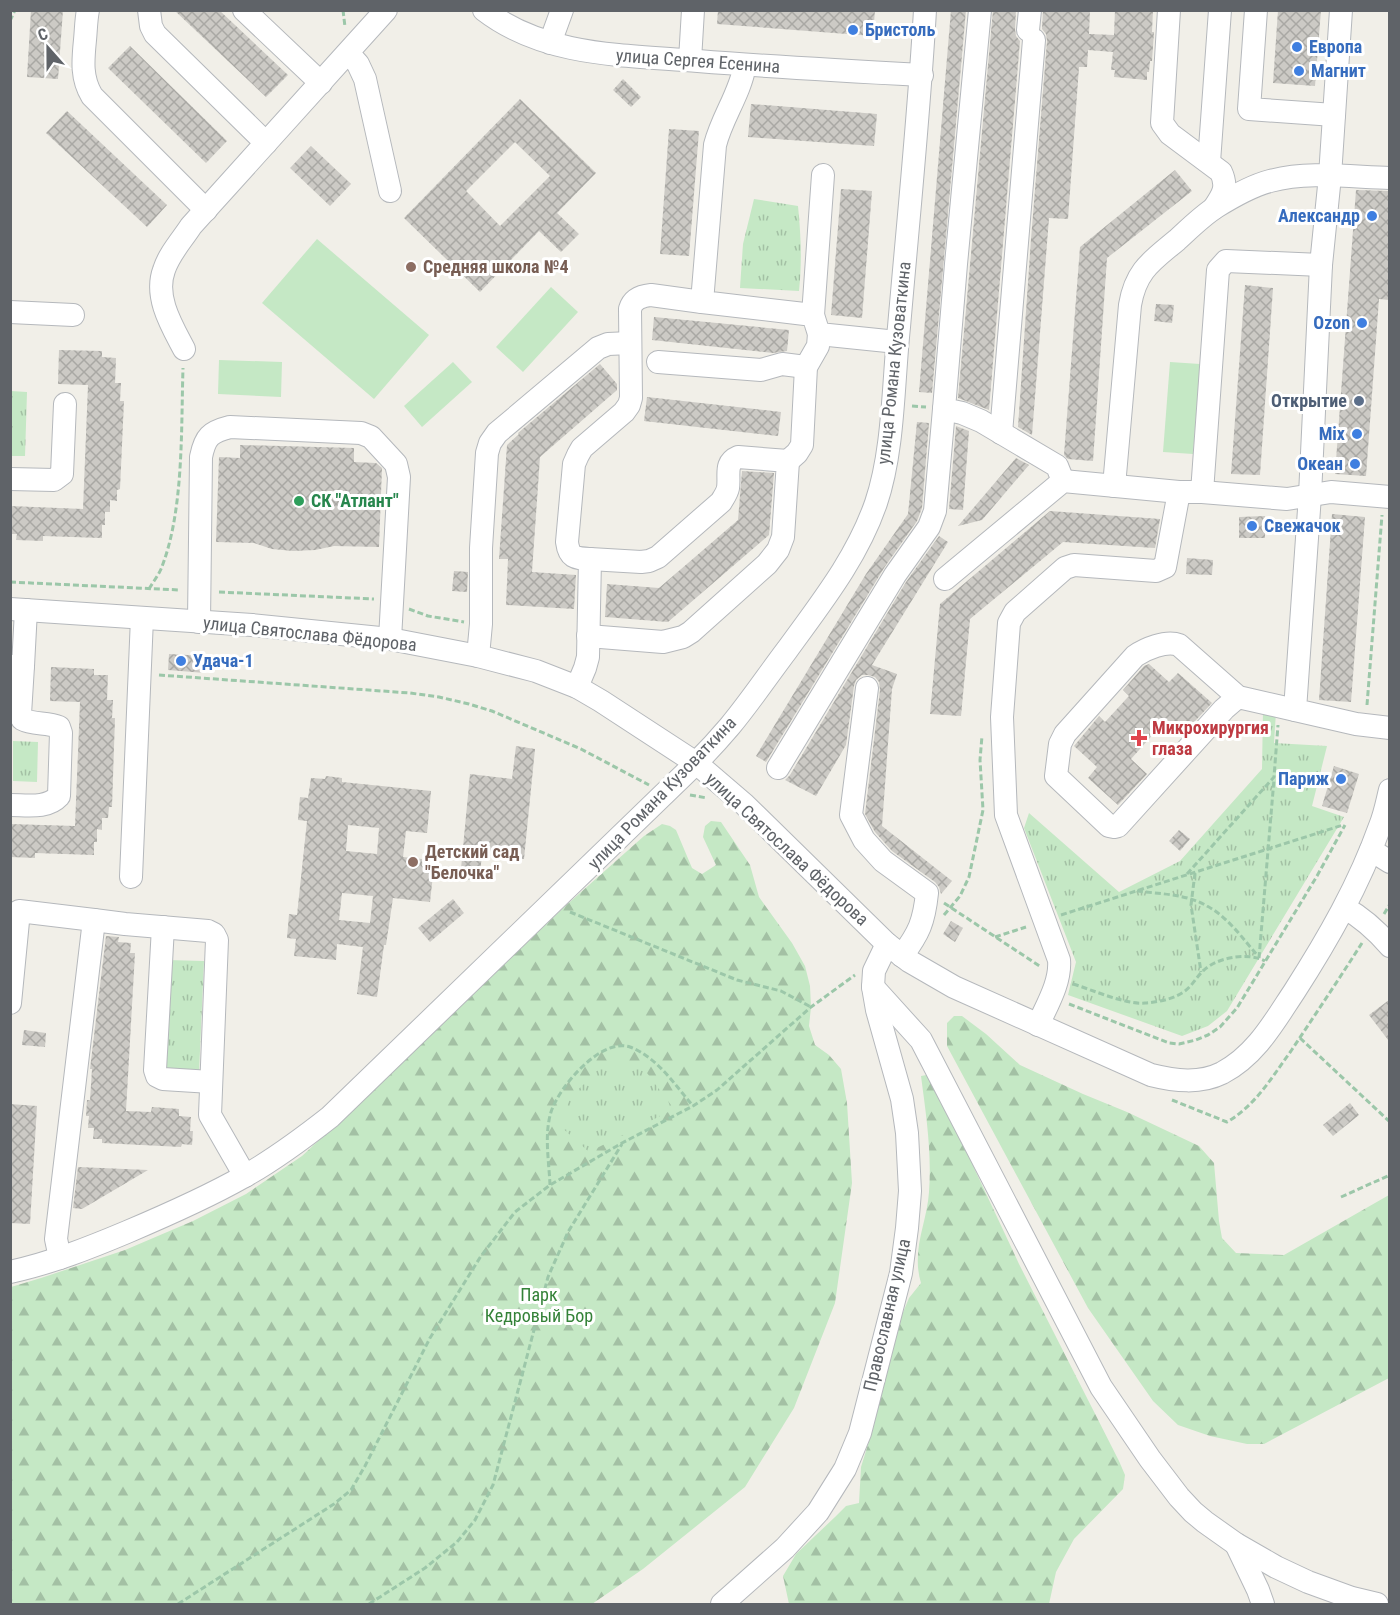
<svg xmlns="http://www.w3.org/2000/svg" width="1400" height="1615" viewBox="0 0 1400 1615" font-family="'Roboto Condensed',sans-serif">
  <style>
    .forest { fill: url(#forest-firs) }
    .park { fill: url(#park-tufts) }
    .pitch { fill: #c5e8c5 }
    .building { fill: url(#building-cross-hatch); fill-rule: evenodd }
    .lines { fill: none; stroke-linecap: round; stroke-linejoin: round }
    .minor-casing { stroke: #b5b8bc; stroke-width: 24 }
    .path { stroke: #9cc7a9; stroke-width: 3; stroke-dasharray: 6 3; stroke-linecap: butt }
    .minor { stroke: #fff; stroke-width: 22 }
    .shop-dot { fill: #3f7fe0; stroke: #fff; stroke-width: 2 }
    .education-dot { fill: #8d6e63; stroke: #fff; stroke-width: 2 }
    .service-dot { fill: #5c6f8a; stroke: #fff; stroke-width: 2 }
    .leisure-dot { fill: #2e9e5b; stroke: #fff; stroke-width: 2 }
    .health-dot { fill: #e0444e; stroke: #fff; stroke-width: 2 }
    .labels { text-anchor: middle; stroke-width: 6; stroke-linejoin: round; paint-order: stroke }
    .shop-label { font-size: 18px; font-weight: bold; fill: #366cbe; stroke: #fff; text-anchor: start }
    .street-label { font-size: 18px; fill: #5f6368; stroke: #fff }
    .education-label { font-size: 18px; font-weight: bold; fill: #785e54; stroke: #fff; text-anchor: start }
    .service-label { font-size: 18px; font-weight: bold; fill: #4e5e75; stroke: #fff; text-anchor: end }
    .leisure-label { font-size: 18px; font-weight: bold; fill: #27864d; stroke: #fff; text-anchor: start }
    .health-label { font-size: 18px; font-weight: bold; fill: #be3a42; stroke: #fff; text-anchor: start }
    .park-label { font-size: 18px; fill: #348238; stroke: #fff }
  </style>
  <defs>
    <pattern id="forest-firs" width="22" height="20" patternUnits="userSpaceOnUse" patternTransform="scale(1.5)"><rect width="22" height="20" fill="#c5e8c5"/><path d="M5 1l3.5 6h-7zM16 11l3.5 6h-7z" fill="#a3c0a4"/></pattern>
    <pattern id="park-tufts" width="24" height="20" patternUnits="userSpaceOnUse" patternTransform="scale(1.5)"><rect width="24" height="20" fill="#c5e8c5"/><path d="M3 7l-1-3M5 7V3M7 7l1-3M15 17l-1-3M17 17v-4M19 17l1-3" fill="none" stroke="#a3c0a4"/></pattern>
    <pattern id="building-cross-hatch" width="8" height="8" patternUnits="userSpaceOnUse" patternTransform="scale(1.5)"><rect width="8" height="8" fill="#cccac5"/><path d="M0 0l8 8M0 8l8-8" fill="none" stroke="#a9a8a4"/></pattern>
  </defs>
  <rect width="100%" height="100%" fill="#f1efe8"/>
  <g class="forest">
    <polygon points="711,821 721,822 750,865 759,897 792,943 805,966 810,986 811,1007 809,1026 815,1045 829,1055 841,1069 847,1103 852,1183 835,1303 794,1408 745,1487 643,1569 592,1604 11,1604 11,1287 41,1278 125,1250 193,1221 246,1194 302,1156 381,1082 562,909 644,836 662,824 670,826 676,830 692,868 702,874 716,865 703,837 705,826"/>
    <polygon points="954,1016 962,1016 986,1034 1020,1065 1083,1094 1127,1112 1199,1146 1214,1163 1219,1221 1222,1238 1236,1253 1284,1255 1389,1195 1389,1378 1264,1444 1247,1444 1210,1436 1178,1425 1153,1401 1088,1308 947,1046 947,1023"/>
    <path d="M932,1074L947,1102L975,1170L1019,1264L1119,1461L1125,1475L1123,1489L1074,1539L1056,1572L1049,1604H789L783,1576L796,1554L835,1517L846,1506L859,1503L861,1467L874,1425L894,1334L909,1298L921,1283C911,1250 927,1223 929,1192C932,1153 926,1114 921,1076Z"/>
  </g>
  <g class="park">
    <path d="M754,199L798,206C801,236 802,261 799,291L740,288L743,244Z"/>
    <polygon points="11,391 27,392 25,456 11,456"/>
    <polygon points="1263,710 1276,712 1274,743 1327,746 1312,806 1344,817 1227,1011 1208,1026 1182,1036 1068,995 1076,962 1024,828 1029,813 1119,892 1180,861 1262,769"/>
    <polygon points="13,741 38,742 37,782 13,781"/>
    <polygon points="167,960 204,961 199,1073 161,1071"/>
    <polygon points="623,1061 647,1073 674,1109 589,1152 559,1125 570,1098 600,1067"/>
  </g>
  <g class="pitch">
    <polygon points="317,239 429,335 374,399 262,303"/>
    <polygon points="551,287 578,312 523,372 496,347"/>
    <polygon points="219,360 282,362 281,397 218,394"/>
    <polygon points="453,362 472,382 422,427 404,406"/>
    <polygon points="1170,362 1200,364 1193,454 1163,452"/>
  </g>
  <g class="building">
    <polygon points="31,10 63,10 58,79 27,77"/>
    <polygon points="174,10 219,10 288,75 266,97"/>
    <polygon points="718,10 875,10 873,36 717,24"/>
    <polygon points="951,10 966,10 932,393 919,392"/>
    <polygon points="993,10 1016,10 1015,29 1016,36 1020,41 989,410 958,398"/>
    <polygon points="1043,10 1090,10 1089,34 1114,35 1115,10 1153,10 1152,32 1154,32 1152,61 1150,61 1149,72 1147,72 1147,80 1114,77 1115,70 1111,70 1113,52 1088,50 1087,67 1079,67 1068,219 1049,218 1032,435 1018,427 1031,239 1047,41 1046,34 1042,29"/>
    <polygon points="1278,10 1321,10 1315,86 1273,83"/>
    <polygon points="130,46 227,141 206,163 108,68"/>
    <polygon points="623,79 641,97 631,107 613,90"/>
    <path d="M520,99L596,173L557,213L579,234L561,252L539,231L480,292L404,218ZM515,142L550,176L500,226L466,191Z"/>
    <polygon points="751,104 877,114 874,146 748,137"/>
    <polygon points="67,111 167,205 147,227 46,133"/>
    <polygon points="669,129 699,131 689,256 660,254"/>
    <polygon points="311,146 351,184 330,206 290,168"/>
    <polygon points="1175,170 1192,191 1107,258 1093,461 1068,459 1064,455 1080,247"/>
    <polygon points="841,189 872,191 862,318 831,315"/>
    <polygon points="1356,190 1389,191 1389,300 1379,299 1366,476 1335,474"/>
    <polygon points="1245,285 1273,288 1260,475 1231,474"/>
    <polygon points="1156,304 1174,305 1172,323 1154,321"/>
    <polygon points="654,317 789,330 787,351 773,353 652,340"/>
    <polygon points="59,350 102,351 102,357 116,358 115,383 121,383 120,401 124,401 120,489 117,490 117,501 110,500 110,512 105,512 105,525 102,525 102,538 43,536 43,541 16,540 17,534 10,534 10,506 83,509 88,385 58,384"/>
    <polygon points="600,364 617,384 617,390 540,457 532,572 576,575 574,609 506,605 508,559 499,559 507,445 519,434 518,433"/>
    <polygon points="647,397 781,412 778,436 644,421"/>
    <polygon points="917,422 929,423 922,508 917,521 884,568 766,762 756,756 866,574 908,514"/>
    <polygon points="956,426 969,431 963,510 949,509"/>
    <polygon points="240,445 354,448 354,462 376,463 382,468 379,547 334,546 315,550 293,551 272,549 254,543 216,542 219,457 240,458"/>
    <polygon points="1016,458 1029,465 982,520 958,526"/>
    <polygon points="742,471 774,473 769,535 668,622 605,617 607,584 659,588 738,520"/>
    <polygon points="1050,511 1160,519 1155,548 1063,542 970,619 961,716 930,714 940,604"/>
    <polygon points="1332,514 1365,517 1351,702 1319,700"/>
    <polygon points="1265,516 1265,538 1239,538 1239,517"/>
    <polygon points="939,536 948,542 872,665 897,674 892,689 882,826 952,881 941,894 939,887 935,882 892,851 875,832 865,814 880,690 879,682 875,677 868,675 862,675 856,680 854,686 846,745 816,796 785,780 790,775 906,582"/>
    <polygon points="1187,558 1213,560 1212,575 1186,574"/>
    <polygon points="454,571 468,572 467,592 452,591"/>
    <polygon points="169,654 206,656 205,673 168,670"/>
    <polygon points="1149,664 1169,682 1178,673 1212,703 1182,735 1166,720 1131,759 1147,774 1118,805 1088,778 1097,767 1074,746 1099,716 1105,722 1129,696 1123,690 1144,666"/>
    <polygon points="51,667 94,669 94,675 108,675 107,700 113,700 112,718 115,718 112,807 109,807 108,818 102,818 102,830 97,829 97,842 94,842 94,855 35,853 35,858 10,857 10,824 75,826 80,702 50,701"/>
    <polygon points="516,746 535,749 524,859 482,855 479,881 460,879 470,774 512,779"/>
    <polygon points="1334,766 1359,774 1347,813 1322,806"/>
    <path d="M326,776L342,778V782L431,791L427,833L406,831L403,857L422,859V866H425L433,875L430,902L393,898L386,945H384L377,997L357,994L363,947L337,944L336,960L294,956L296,939L287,938L289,914L297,915L307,821L298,820L300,797L308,798L311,778L325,779ZM348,825L379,828L377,854L346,851ZM342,893L373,896L370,923L339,920Z"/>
    <polygon points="1179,830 1190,839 1180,851 1169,841"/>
    <polygon points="453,899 464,913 430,942 418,928"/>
    <polygon points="951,921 963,928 955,942 943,934"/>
    <polygon points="106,936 119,937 118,942 131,943 130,953 135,953 126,1111 151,1112 152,1107 179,1109 179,1116 191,1117 190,1131 193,1131 192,1145 182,1144 181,1147 102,1143 102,1139 93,1139 94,1128 88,1128 89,1116 86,1116 87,1100 90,1100 92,1069 90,1069"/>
    <polygon points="1389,1000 1389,1041 1369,1015"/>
    <polygon points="24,1030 46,1033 45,1047 22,1045"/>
    <polygon points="1350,1103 1359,1115 1333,1136 1323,1125"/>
    <polygon points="10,1104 37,1106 30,1224 10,1223"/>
    <polygon points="78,1167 148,1170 82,1209 73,1208"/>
  </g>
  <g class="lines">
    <defs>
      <g id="minor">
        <path d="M88,10C86,20 86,30 85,40C83,60 81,78 92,96L206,210"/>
        <polyline points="149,10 151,26 155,34 266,143"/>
        <polyline points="244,10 321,83"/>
        <path d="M484,10C545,57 625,55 698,61C773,67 847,71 922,75"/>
        <polyline points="980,10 956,264 944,409 962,413 981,421 1057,466 1063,481"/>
        <path d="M1169,10L1162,123L1170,134L1221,172C1228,187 1223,195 1214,208"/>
        <polyline points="1256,10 1249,109 1334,115"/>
        <polyline points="1341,10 1330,176 1321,265 1310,495 1295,710 1356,724 1390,728"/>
        <polyline points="1028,30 1030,10"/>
        <polyline points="550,43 562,10"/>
        <polyline points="349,54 358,64 365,79 390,191"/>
        <polyline points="690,60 693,10"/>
        <path d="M745,65C740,94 722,117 715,145L702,302L813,315L819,334L897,342"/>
        <polyline points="1209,162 1220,10"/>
        <polyline points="10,312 73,315"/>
        <polyline points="813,315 823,175"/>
        <path d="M184,349C172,326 154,297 164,270C169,254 182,240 191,226L386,10"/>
        <polyline points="658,362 761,370 782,364 806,367"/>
        <polyline points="1001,433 1034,40"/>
        <polyline points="788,461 797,453 802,445 806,367 818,346 819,334"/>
        <polyline points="10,479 54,480 62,474 65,404"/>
        <path d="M1114,486L1130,305C1136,270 1152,261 1177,240C1189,229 1202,216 1216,207C1232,197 1251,186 1270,181C1308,171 1351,177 1390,178"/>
        <polyline points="1202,492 1218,270 1226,261 1321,265"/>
        <polyline points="945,579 1063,481 1179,492 1202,492 1287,499 1331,492 1390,497"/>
        <path d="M10,609L252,625L390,639L478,656L536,671L577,687L601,701L696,763L744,804L887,944L909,961L954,987L1151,1075C1175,1081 1200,1084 1222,1073C1256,1055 1274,1022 1294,992C1328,939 1359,885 1380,826C1385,814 1387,802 1390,790"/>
        <path d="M199,622L201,457C205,437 210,432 230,427L361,433L371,437L396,464L399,477L390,639"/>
        <path d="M588,636L663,642L683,637L691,632L767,564L778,550L783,537L788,461L738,457C724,463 730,475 728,488C727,493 724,497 721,502L658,557L649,561L641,562L590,559"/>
        <polyline points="478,656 481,624 481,548 487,453 490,443 497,433 598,348 608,344 630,343"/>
        <polyline points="10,666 23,666 26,610"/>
        <path d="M577,687L585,668L588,657L590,559C575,558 569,558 567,542L574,464L578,455L582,448L624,412L629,405L631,398L630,309C633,299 641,296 651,295L702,302"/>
        <path d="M867,688L851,815L864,840L883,861L927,893C924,922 919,933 902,956"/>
        <path d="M1238,697L1224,709L1118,826L1114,827L1109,826L1056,776L1060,744L1065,734L1135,656C1145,649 1166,640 1179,645L1238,697L1295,710"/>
        <polyline points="778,768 895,575 929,527 935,511 944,409"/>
        <path d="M10,805C27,805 47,809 59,796L61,733L59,727C47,722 33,725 22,719L20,714L23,666"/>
        <polyline points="1371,850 1390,862"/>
        <polyline points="131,877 142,618"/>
        <path d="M1345,908C1363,918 1376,930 1390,946"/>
        <polyline points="163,927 155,1070 157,1076 163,1079 211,1082"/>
        <polyline points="873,987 921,1040 1101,1387 1150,1459 1179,1497 1193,1512 1205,1522 1236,1544 1276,1567 1308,1582 1352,1598 1377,1604"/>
        <polyline points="10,1003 19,911 94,920"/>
        <path d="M1038,1025C1047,1005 1061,982 1059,960L1006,815L1002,717L1009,623L1015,612L1065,568L1074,565L1156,571L1165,567L1179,492"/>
        <polyline points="60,1258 56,1239 94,920 125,924 208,931 214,934 217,940 210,1115 245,1176"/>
        <path d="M10,1272C51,1263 89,1248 127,1232C167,1215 206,1198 243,1177C274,1160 302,1139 330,1117L696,763C708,751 719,739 730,726C750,702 768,675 787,650C821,603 857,558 876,503C894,450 893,383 899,327C908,222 919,116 925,10"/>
        <polyline points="1236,1544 1258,1590 1263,1604"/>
        <polyline points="722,1604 785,1548 818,1512 845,1469 860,1433 901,1273 907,1228 910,1191 907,1133 902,1099 877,1010 873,987 874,971 887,944"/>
      </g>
    </defs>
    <use href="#minor" class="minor-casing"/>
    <g class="path">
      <polyline points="343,10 345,27"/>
      <polyline points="10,21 15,10"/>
      <polyline points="912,406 926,407"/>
      <polyline points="10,582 180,590"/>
      <path d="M149,589C153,582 158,576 161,569C184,512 181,430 183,368"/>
      <polyline points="219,592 374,599"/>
      <polyline points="409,609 428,616 464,622"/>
      <polyline points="159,675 410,693 439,697 469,704 492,711 581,749 649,785"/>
      <polyline points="1367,705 1382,515"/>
      <polyline points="690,795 707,798"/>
      <polyline points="1195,873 1191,905 1201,972"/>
      <polyline points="1187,874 1274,777 1278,725"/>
      <path d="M1137,891C1160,894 1187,894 1207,906C1228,917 1243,939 1258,956"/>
      <polyline points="944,903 1041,967"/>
      <polyline points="570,912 737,980 781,991 811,1007"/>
      <polyline points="1384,914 1390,904"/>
      <polyline points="944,915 960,896 969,877 983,810 980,760 982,736"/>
      <polyline points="1061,915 1343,825"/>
      <polyline points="995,937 1026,927"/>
      <polyline points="1259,958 1274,779"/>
      <path d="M1073,984C1093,990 1126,1005 1145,1003C1159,1002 1174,999 1185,991C1193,985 1197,976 1204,970C1218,957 1249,952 1265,961"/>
      <polyline points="1069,1004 1169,1043 1179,1044 1196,1040 1208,1035 1220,1027 1237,1008 1317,876 1345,825"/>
      <polyline points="1300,1038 1390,1122"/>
      <path d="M1172,1100L1227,1122C1256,1105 1272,1077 1291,1051C1315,1015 1339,979 1362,943"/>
      <path d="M550,1185C549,1161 544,1135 551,1112C559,1087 601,1037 630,1047C657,1057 675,1085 693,1106"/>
      <polyline points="1341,1197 1390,1175"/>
      <polyline points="178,1604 334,1504 351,1490 365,1466 430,1338 481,1256 515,1212 550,1185 622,1143 693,1106 717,1090 811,1007 855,975"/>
      <polyline points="369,1604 425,1568 457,1542 475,1520 493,1485 548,1277 568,1232 622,1144"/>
    </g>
    <use href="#minor" class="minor"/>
  </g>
  <g class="shop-dot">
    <circle cx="853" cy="30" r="6"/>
    <circle cx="1297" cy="47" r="6"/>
    <circle cx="1299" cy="71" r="6"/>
    <circle cx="1372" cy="216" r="6"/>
    <circle cx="1362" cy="323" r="6"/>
    <circle cx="1357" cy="434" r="6"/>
    <circle cx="1355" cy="464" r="6"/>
    <circle cx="1252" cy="526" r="6"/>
    <circle cx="181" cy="661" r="6"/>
    <circle cx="1341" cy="779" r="6"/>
  </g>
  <g class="education-dot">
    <circle cx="411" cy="267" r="6"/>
    <circle cx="413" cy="862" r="6"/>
  </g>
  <circle class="service-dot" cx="1359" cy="401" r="6"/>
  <circle class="leisure-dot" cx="299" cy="501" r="6"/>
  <path class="health-dot" d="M1136 729h6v6h6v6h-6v6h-6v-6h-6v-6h6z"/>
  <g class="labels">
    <g class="shop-label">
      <text x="865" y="36">Бристоль</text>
      <text x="1309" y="53">Европа</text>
      <text x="1311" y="77">Магнит</text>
      <text x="1360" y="222" text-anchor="end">Александр</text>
      <text x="1350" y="329" text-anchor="end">Ozon</text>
      <text x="1345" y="440" text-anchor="end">Mix</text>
      <text x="1343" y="470" text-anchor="end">Океан</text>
      <text x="1264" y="532">Свежачок</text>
      <text x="193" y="667">Удача-1</text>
      <text x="1329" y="785" text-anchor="end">Париж</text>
    </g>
    <g class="street-label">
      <text transform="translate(698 61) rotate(4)" y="6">улица Сергея Есенина</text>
      <text transform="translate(894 363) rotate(-84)" y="6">улица Романа Кузоваткина</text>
      <text transform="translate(310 634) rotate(6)" y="6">улица Святослава Фёдорова</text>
      <text transform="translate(662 793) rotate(-46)" y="6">улица Романа Кузоваткина</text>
      <text transform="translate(787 849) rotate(43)" y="6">улица Святослава Фёдорова</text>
      <text transform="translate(887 1315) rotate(-77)" y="6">Православная улица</text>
    </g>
    <g class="education-label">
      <text x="423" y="273">Средняя школа №4</text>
      <text x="425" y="858">Детский сад<tspan x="425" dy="21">"Белочка"</tspan></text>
    </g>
    <g class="service-label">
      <text x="1347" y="407">Открытие</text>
    </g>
    <g class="leisure-label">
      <text x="311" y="507">СК "Атлант"</text>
    </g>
    <g class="health-label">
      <text x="1152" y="734">Микрохирургия<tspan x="1152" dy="21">глаза</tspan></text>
    </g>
    <g class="park-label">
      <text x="539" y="1301">Парк<tspan x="539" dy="21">Кедровый Бор</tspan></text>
    </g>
  </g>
  <rect width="1400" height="1615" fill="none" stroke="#5f6368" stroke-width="24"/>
  <g transform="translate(48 48) rotate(339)" stroke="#ffffff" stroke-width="4.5" paint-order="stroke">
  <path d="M0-4.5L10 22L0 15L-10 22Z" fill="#5f6368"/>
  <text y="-9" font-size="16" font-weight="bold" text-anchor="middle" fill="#5f6368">С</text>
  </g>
</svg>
